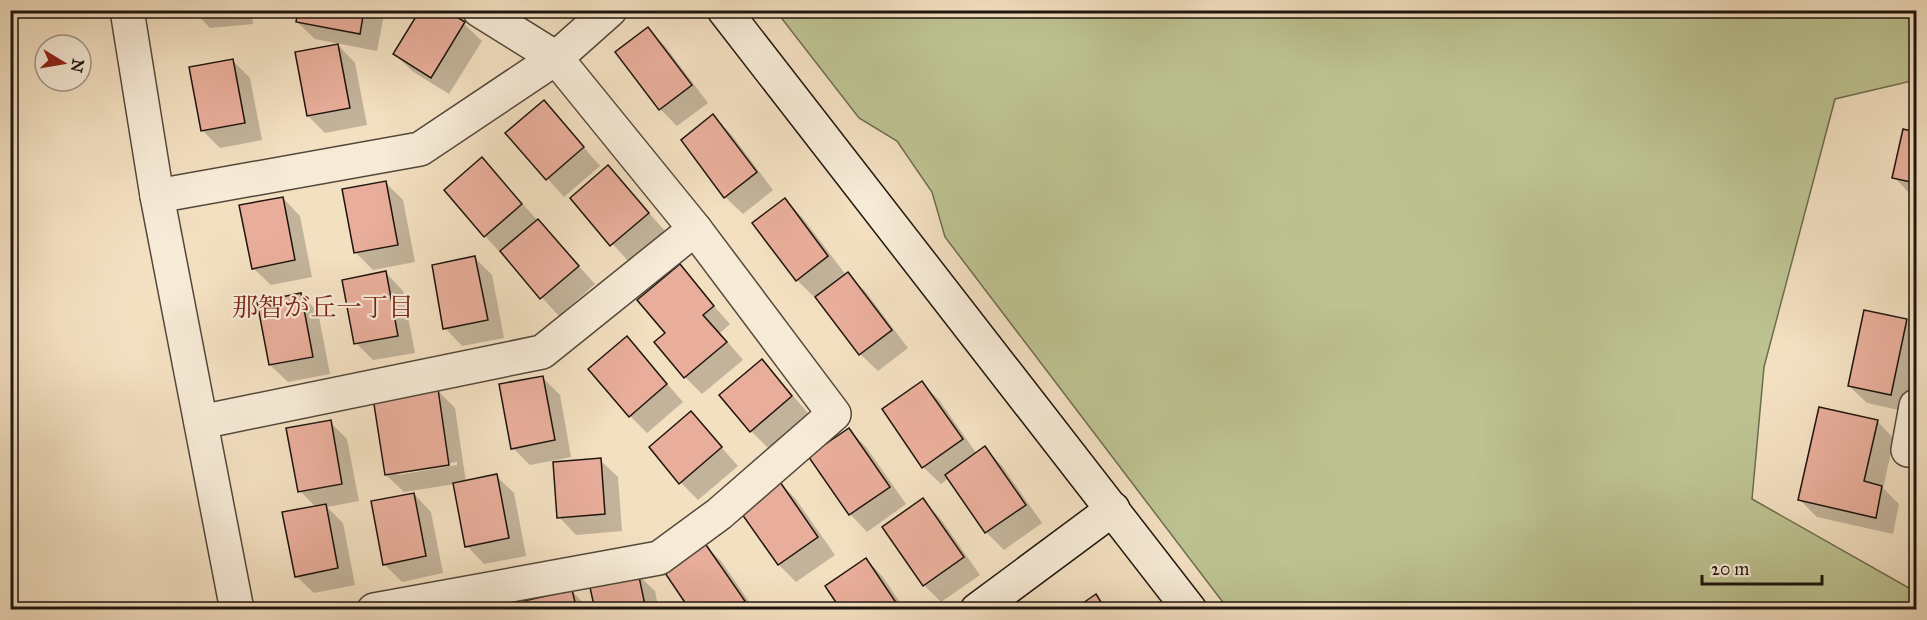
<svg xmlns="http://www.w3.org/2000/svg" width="1927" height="620" viewBox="0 0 1927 620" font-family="'IM FELL Great Primer','Noto Serif JP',serif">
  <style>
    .green { fill: #bdc291; stroke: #6e6c50; stroke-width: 1.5 }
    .shadow { fill: #0003; fill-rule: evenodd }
    .building { fill: #e9ae9b; stroke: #1e150e; stroke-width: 1.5 }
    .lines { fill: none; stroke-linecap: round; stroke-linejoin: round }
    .street-casing { stroke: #53483b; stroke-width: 36 }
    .secondary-casing { stroke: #1e150e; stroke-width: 36 }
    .street { stroke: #f7ebd7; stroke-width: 33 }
    .secondary { stroke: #f7ebd7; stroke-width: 33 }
    .labels { text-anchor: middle; stroke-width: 4.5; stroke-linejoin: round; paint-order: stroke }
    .neighbourhood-label { font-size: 26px; fill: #7a1f14; stroke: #f7ebd7 }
  </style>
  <rect width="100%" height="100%" fill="#f3e0c1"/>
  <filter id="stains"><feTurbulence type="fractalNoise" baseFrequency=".00333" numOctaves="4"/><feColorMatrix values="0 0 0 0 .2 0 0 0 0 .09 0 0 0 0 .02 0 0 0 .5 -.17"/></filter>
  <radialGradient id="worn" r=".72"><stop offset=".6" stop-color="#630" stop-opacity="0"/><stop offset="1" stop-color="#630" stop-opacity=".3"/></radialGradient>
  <polygon class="green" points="776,11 1916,11 1916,80 1835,99 1764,367 1752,499 1916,592 1916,609 1228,609 945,237 932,192 897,141 859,118"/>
  <g class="shadow">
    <polygon points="193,10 251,10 253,24 210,28"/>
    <polygon points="300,10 385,10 377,51 315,39 297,22"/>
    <polygon points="443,10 464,24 482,41 449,94 412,71 395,54"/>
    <polygon points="648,29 665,46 708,103 677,126 660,109"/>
    <polygon points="338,45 355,63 367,125 325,133 308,116"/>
    <polygon points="233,61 250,78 262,140 220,148 202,130"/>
    <polygon points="544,102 600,166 564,197 507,133"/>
    <polygon points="713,116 731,134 773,190 743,214 725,197"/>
    <polygon points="1904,131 1916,133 1916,196 1911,195 1894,177"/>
    <polygon points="482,159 595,284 559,316 485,236"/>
    <polygon points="608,167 665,231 629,262 572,199"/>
    <polygon points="386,183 403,200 415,262 373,270 356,253 344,191"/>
    <polygon points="283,198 300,216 312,277 271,285 253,268"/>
    <polygon points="785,200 802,217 846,275 847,274 865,291 908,348 878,371 860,354 816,296 814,297 797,280"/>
    <polygon points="475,258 492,275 504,338 462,346 445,328"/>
    <polygon points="679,267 730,324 720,333 743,360 702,394 685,377 667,333"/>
    <polygon points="386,273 403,291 415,353 373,360 356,343"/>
    <polygon points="301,295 318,312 330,374 288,382 270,365"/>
    <polygon points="1906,320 1916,331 1916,372 1908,412 1867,403 1849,386"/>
    <polygon points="627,338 683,402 647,433 630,416"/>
    <polygon points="762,361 809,414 768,448 751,431"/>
    <polygon points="543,378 560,395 571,457 530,465 513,448"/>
    <polygon points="922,383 939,400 977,454 985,448 1002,466 1042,523 1004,550 986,532 949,478 941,484 923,467"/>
    <path d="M437,390L455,408L466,482L496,476L514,493L526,556L484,564L467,546L455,484L404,492L386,475ZM457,462V465L398,475V472Z"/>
    <polygon points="691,413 738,466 698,500 681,483"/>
    <polygon points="1877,421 1894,439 1883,488 1899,504 1893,534 1817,517 1800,500"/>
    <polygon points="330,422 347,439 359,501 327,507 343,523 355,585 314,593 296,576 316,507 300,491"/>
    <polygon points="849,430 866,447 906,504 867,532 850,514 810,457"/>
    <polygon points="600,460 618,477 622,531 576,535 559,517"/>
    <polygon points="778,481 795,498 835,555 796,582 779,565 739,507"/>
    <polygon points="414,494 431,512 443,573 402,582 384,564"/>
    <polygon points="923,500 940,518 980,575 941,602 924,585"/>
    <polygon points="704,544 721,561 755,610 692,610"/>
    <polygon points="866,559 883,577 905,610 843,610"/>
    <polygon points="637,574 655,591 659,610 597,610"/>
    <polygon points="572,591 590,610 527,610"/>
  </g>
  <g class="building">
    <polygon points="298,10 364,10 360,34 296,22"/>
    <polygon points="420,10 446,10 465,22 431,78 393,54"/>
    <polygon points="648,27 692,85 659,110 615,52"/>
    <polygon points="338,44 350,108 307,116 295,52"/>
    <polygon points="233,59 245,123 201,131 189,67"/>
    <polygon points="544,100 584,147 546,180 505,133"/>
    <polygon points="713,114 757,172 724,198 681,140"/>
    <polygon points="1903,129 1916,132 1916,183 1892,178"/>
    <polygon points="482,157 522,204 484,237 444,190"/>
    <polygon points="608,165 649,213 610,246 570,198"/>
    <polygon points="386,181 398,245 354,253 342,189"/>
    <polygon points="283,197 295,260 252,269 239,205"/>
    <polygon points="785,198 828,256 796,281 752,223"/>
    <polygon points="538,219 579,266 540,299 500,251"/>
    <polygon points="475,256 488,320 443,329 432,265"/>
    <polygon points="680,264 714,306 703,315 727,342 684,378 654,342 665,333 637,300"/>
    <polygon points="386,271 398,336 354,344 342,280"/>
    <polygon points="848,272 892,330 859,355 815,297"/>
    <polygon points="301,293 313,357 269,365 257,302"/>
    <polygon points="1864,310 1907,319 1891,395 1848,386"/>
    <polygon points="627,336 667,384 629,417 588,369"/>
    <polygon points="762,359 792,396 750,432 719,395"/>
    <polygon points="543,376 555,440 511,449 499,384"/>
    <polygon points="922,381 963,439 922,468 882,409"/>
    <polygon points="438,389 449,465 385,475 373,398"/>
    <polygon points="1819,407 1878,420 1864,481 1882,486 1876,518 1798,500"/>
    <polygon points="691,411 722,447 679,484 649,447"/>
    <polygon points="331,420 342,484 298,492 286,428"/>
    <polygon points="849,428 890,487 849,515 808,456"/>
    <polygon points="985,446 1026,505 985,533 945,475"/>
    <polygon points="601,458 605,514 557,518 553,462"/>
    <polygon points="497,474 509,538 465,547 453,483"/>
    <polygon points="778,479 818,537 778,565 737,507"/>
    <polygon points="414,493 426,556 383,565 371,501"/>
    <polygon points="923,498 964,557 923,586 882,527"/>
    <polygon points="326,504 338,568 295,577 282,512"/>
    <polygon points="704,542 745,601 732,610 690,610 663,570"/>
    <polygon points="866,558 901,610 841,610 825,586"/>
    <polygon points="638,572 646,610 595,610 589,583"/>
    <polygon points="572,590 577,610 526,610 524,601"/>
    <polygon points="1096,594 1106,610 1073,610"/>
  </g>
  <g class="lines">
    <defs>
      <g id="street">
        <polyline points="127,10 157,196"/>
        <polyline points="201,422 542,352 695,229"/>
        <polyline points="1908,450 1916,406"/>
        <polyline points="237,610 157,196 420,149 556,58 610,10"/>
        <polyline points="374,610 659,558 719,514 834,414 695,229 556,58 479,10"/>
      </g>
      <g id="secondary">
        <polyline points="724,10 1190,610"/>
        <polyline points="977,610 1113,509"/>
      </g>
    </defs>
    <use href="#street" class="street-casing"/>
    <use href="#secondary" class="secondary-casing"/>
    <use href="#street" class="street"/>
    <use href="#secondary" class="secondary"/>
  </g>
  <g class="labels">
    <g class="neighbourhood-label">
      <text x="323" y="316">那智が丘一丁目</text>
    </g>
  </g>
  <rect width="1927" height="620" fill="none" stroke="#f3e0c1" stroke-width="36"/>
  <rect x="12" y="12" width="1903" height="596" fill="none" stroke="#1e150e" stroke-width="3"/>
  <rect x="18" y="18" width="1891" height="584" fill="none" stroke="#1e150e" stroke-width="1.5"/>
  <g transform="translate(63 63) rotate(101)"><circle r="28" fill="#f7ebd7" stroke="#a09587" stroke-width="1.5"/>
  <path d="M0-4.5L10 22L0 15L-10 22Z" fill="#8f2418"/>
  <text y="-9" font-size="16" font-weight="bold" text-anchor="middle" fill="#1e150e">N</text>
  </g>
  <path d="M1702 575v9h120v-9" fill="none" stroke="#1e150e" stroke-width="3"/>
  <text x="1711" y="575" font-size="18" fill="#1e150e" stroke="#f7ebd7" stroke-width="4.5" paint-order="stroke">20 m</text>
  <rect width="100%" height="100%" filter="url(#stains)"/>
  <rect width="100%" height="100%" fill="url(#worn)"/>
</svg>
